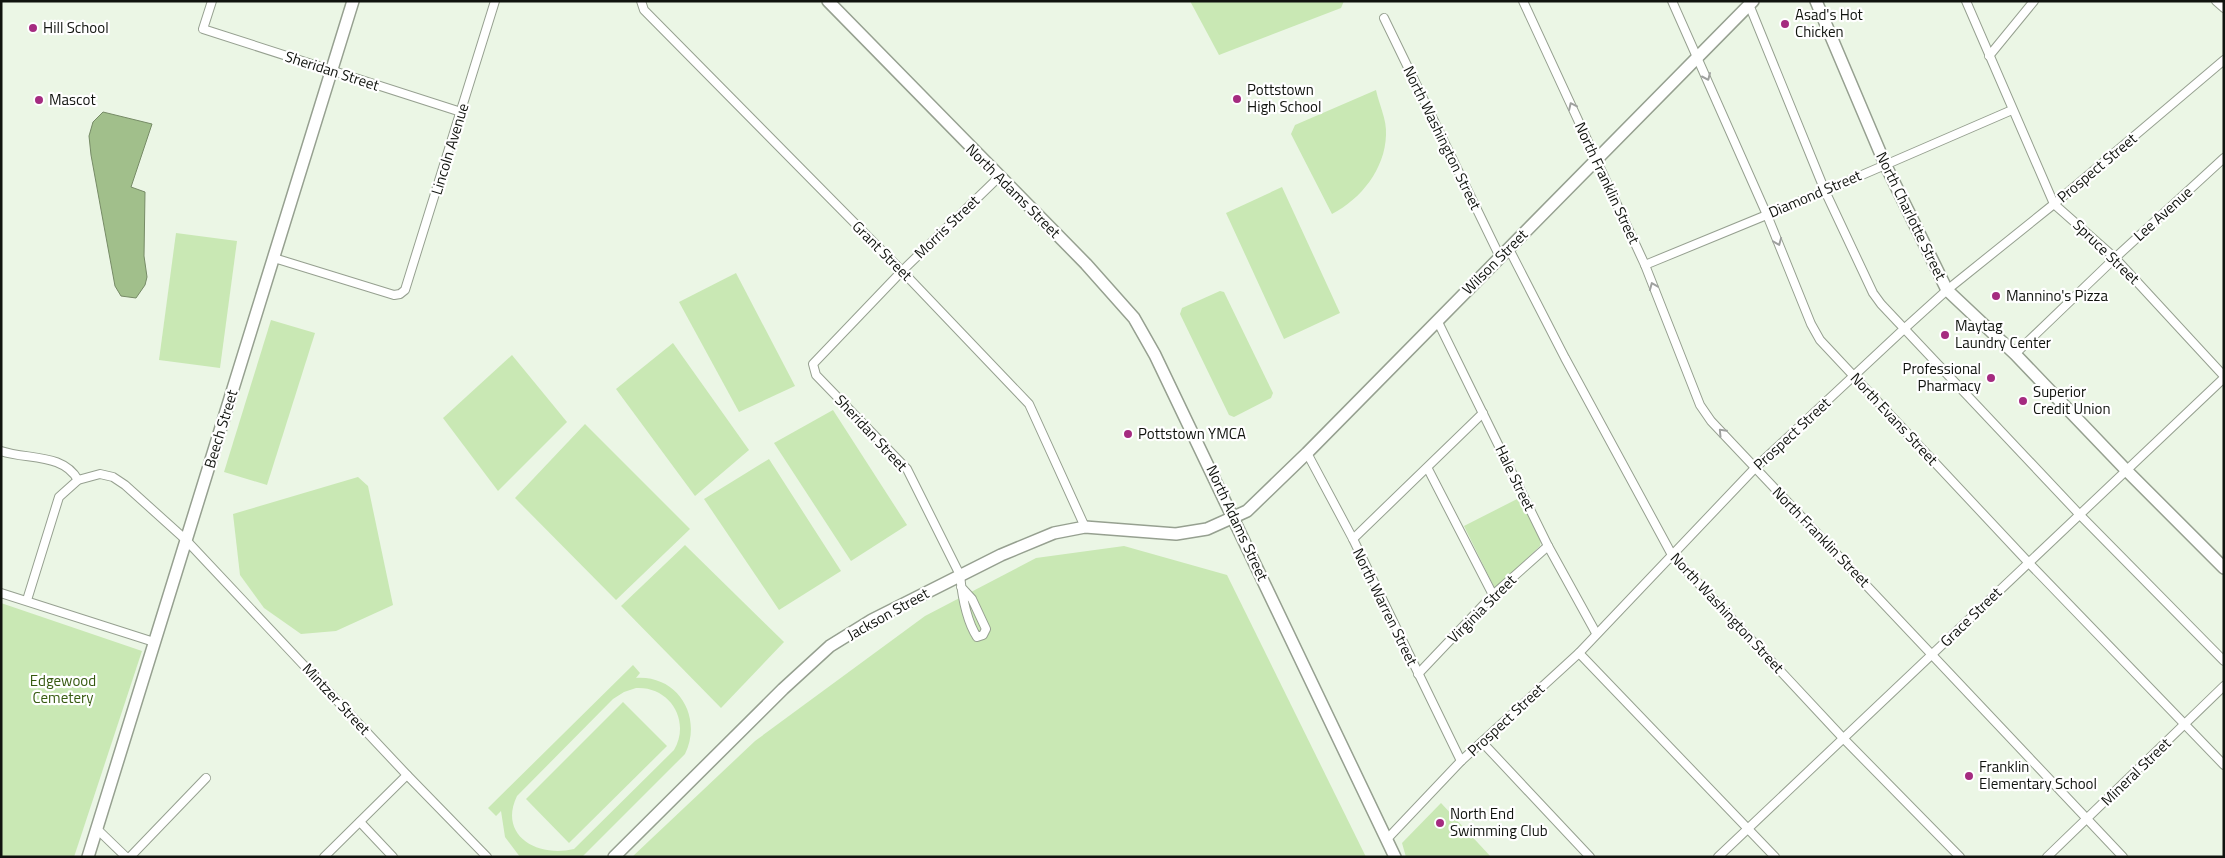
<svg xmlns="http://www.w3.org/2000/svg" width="2225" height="858" viewBox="0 0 2225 858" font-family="'Titillium Web',sans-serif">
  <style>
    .green { fill: #c9e8b4; fill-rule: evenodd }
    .water { fill: #a1bf8b; stroke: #768b66 }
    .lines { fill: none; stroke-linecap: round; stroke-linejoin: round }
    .street-casing { stroke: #96a090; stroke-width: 10 }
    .secondary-casing { stroke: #96a090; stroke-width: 14 }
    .street { stroke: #fff; stroke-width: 8 }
    .secondary { stroke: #fff; stroke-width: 11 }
    .oneway { stroke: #9fa19f }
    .poi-dot { fill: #a52b80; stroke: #fff; stroke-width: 2 }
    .labels { text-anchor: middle; stroke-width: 4.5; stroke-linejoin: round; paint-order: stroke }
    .poi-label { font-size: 15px; fill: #10130e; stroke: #fff; text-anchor: start }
    .street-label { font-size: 15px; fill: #10130e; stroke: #fff }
    .park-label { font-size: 15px; fill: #365a10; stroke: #fff }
  </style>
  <rect width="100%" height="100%" fill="#ebf6e5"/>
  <g class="green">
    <polygon points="1190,1 1344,1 1341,8 1219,55"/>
    <path d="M1376,90C1379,105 1387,119 1386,135C1385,169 1361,199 1332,214L1291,134L1295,125Z"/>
    <polygon points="1282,187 1340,313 1284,339 1226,213"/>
    <polygon points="176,233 237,241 220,368 159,360"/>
    <polygon points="736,273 795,386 739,412 679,302"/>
    <polygon points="1220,291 1224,292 1273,393 1271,398 1234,417 1229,415 1180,314 1182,308"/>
    <polygon points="271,320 315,333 267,485 224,472"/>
    <polygon points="673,343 749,450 695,496 616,389"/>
    <polygon points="512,355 567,422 498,491 443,418"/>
    <polygon points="833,410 907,525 851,561 774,443"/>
    <polygon points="585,424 690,529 616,600 515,498"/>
    <polygon points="769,459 841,571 779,610 704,499"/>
    <polygon points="358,477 368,486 393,605 336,631 301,634 264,608 240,575 233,514"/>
    <polygon points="1521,497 1541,539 1540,546 1495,589 1464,526"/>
    <polygon points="685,545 784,642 721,708 621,606"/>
    <polygon points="1124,546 1227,575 1366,857 632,857 755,741 925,616 1036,558"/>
    <polygon points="1,603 142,651 74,857 1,857"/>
    <path d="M633,665L640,673L636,678C678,675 703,717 685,754L582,857H520L505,837L501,811L496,816L488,808ZM636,688C670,686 691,721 674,750L574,849C537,858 498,835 517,796L613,699L624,692Z"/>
    <polygon points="623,702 667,746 569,843 526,799"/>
    <polygon points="1441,803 1491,857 1406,857 1402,843"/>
  </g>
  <polygon class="water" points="103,112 152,124 131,187 145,192 144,256 147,277 145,285 136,298 121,296 115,286 91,155 89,136 93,122"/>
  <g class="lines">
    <defs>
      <g id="street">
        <polyline points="212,1 203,29 461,112"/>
        <polyline points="641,1 644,10 902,271 1029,404 1085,527"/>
        <polyline points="1523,1 1645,265 1700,405 1711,421 2123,857"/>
        <polyline points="1672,1 1767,215 1811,324 1820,340 2028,562 2224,765"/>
        <polyline points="1966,1 2054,204 2115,258 2224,376"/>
        <polyline points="2216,1 2224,8"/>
        <polyline points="1748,2 1825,191 1873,293 1881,304 2080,515 2224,661"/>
        <polyline points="1384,18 1500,257"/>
        <polyline points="1989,56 2034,1"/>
        <polyline points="1509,249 1565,358 1672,555 1842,737 1960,857"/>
        <polyline points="274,258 394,295 400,294 405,290 495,1"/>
        <polyline points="1645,265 1825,191 2012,110"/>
        <polyline points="1437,320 1548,546 1596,633"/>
        <polyline points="2015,354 2115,258 2224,158"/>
        <path d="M1,451C28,460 63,453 78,480"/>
        <polyline points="1307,453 1353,539 1461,761"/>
        <polyline points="1428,469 1493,595"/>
        <polyline points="1353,539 1483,413"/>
        <path d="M961,587L972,599L986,629L983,635L977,637C966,620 962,595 960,575L907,469L816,375L813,364L902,271L999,177"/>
        <polyline points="1,593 154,642"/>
        <polyline points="27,600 59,497 78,480 100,474 113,477 125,485 186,540 407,775 487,857"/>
        <polyline points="1579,653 1775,857"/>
        <polyline points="1418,674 1493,595 1548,546"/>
        <polyline points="1482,742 1590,857"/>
        <polyline points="360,822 393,857"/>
        <polyline points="97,829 126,857"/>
        <polyline points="1388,838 1461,761 1579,653 1755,468 1905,328 1947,290 2054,204 2224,60"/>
        <polyline points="130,857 206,778"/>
        <polyline points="324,857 407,775"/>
        <polyline points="1718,857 2224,378"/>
        <polyline points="2047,857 2224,686"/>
      </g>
      <g id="secondary">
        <polyline points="828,1 1086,264 1134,318 1155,355 1395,857"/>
        <polyline points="1816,1 1885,164 1947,290 2015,354 2127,471 2224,568"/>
        <polyline points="88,857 353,1"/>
        <polyline points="614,857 783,689 830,646 872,620 1001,555 1054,533 1085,527 1176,534 1207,529 1247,511 1307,453 1753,1"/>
      </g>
    </defs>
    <use href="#street" class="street-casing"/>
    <use href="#secondary" class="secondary-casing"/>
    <use href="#street" class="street"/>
    <use href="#secondary" class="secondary"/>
  </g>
  <defs><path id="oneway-chevron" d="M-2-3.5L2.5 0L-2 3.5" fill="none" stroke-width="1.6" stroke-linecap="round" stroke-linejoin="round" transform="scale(1.25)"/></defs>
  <g class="oneway">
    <use href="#oneway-chevron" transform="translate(1707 77) rotate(66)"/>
    <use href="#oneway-chevron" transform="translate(1572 106) rotate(-115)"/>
    <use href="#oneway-chevron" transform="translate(1778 242) rotate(68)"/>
    <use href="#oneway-chevron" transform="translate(1653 286) rotate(-112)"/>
    <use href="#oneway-chevron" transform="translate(1722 432) rotate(-133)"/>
  </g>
  <g class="poi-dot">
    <circle cx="1785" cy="24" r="5"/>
    <circle cx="33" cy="28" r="5"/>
    <circle cx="1237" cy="99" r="5"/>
    <circle cx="39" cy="100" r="5"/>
    <circle cx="1996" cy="296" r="5"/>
    <circle cx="1945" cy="335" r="5"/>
    <circle cx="1991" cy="378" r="5"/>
    <circle cx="2023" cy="401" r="5"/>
    <circle cx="1128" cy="434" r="5"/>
    <circle cx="1969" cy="776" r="5"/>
    <circle cx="1440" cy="823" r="5"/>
  </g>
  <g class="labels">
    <g class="poi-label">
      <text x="1795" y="20">Asad's Hot<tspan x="1795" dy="17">Chicken</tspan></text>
      <text x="43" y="33">Hill School</text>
      <text x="1247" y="95">Pottstown<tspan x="1247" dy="17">High School</tspan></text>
      <text x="49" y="105">Mascot</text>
      <text x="2006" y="301">Mannino's Pizza</text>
      <text x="1955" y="331">Maytag<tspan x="1955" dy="17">Laundry Center</tspan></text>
      <text x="1981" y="374" text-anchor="end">Professional<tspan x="1981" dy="17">Pharmacy</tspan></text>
      <text x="2033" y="397">Superior<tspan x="2033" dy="17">Credit Union</tspan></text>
      <text x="1138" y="439">Pottstown YMCA</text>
      <text x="1979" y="772">Franklin<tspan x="1979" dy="17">Elementary School</tspan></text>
      <text x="1450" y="819">North End<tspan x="1450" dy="17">Swimming Club</tspan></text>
    </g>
    <g class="street-label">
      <text transform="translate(332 71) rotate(18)" y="5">Sheridan Street</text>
      <text transform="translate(1442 138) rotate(64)" y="5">North Washington Street</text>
      <text transform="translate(450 149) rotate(-73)" y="5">Lincoln Avenue</text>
      <text transform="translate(2097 168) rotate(-40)" y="5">Prospect Street</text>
      <text transform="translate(1607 183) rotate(65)" y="5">North Franklin Street</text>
      <text transform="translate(1013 191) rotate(45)" y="5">North Adams Street</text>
      <text transform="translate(1815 194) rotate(-23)" y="5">Diamond Street</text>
      <text transform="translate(2163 214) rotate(-42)" y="5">Lee Avenue</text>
      <text transform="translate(1911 216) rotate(64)" y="5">North Charlotte Street</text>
      <text transform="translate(947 227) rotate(-44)" y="5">Morris Street</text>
      <text transform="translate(882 251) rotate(45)" y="5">Grant Street</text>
      <text transform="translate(2106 252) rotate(44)" y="5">Spruce Street</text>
      <text transform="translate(1495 262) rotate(-45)" y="5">Wilson Street</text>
      <text transform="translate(1894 419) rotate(47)" y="5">North Evans Street</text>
      <text transform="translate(221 429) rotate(-73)" y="5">Beech Street</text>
      <text transform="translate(871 433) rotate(47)" y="5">Sheridan Street</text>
      <text transform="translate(1792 434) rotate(-43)" y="5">Prospect Street</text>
      <text transform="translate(1515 478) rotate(64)" y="5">Hale Street</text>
      <text transform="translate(1237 523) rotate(65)" y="5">North Adams Street</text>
      <text transform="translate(1821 537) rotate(46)" y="5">North Franklin Street</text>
      <text transform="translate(1385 607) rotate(64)" y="5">North Warren Street</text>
      <text transform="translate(1482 609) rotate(-45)" y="5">Virginia Street</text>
      <text transform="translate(1727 613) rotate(47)" y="5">North Washington Street</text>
      <text transform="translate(888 614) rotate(-29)" y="5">Jackson Street</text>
      <text transform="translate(1971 617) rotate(-44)" y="5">Grace Street</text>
      <text transform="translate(336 699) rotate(47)" y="5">Mintzer Street</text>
      <text transform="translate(1506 720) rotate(-43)" y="5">Prospect Street</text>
      <text transform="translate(2136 772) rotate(-44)" y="5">Mineral Street</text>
    </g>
    <g class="park-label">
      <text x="63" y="686">Edgewood<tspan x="63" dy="17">Cemetery</tspan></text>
    </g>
  </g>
  <rect width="2225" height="858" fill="none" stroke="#10130e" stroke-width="5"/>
</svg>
